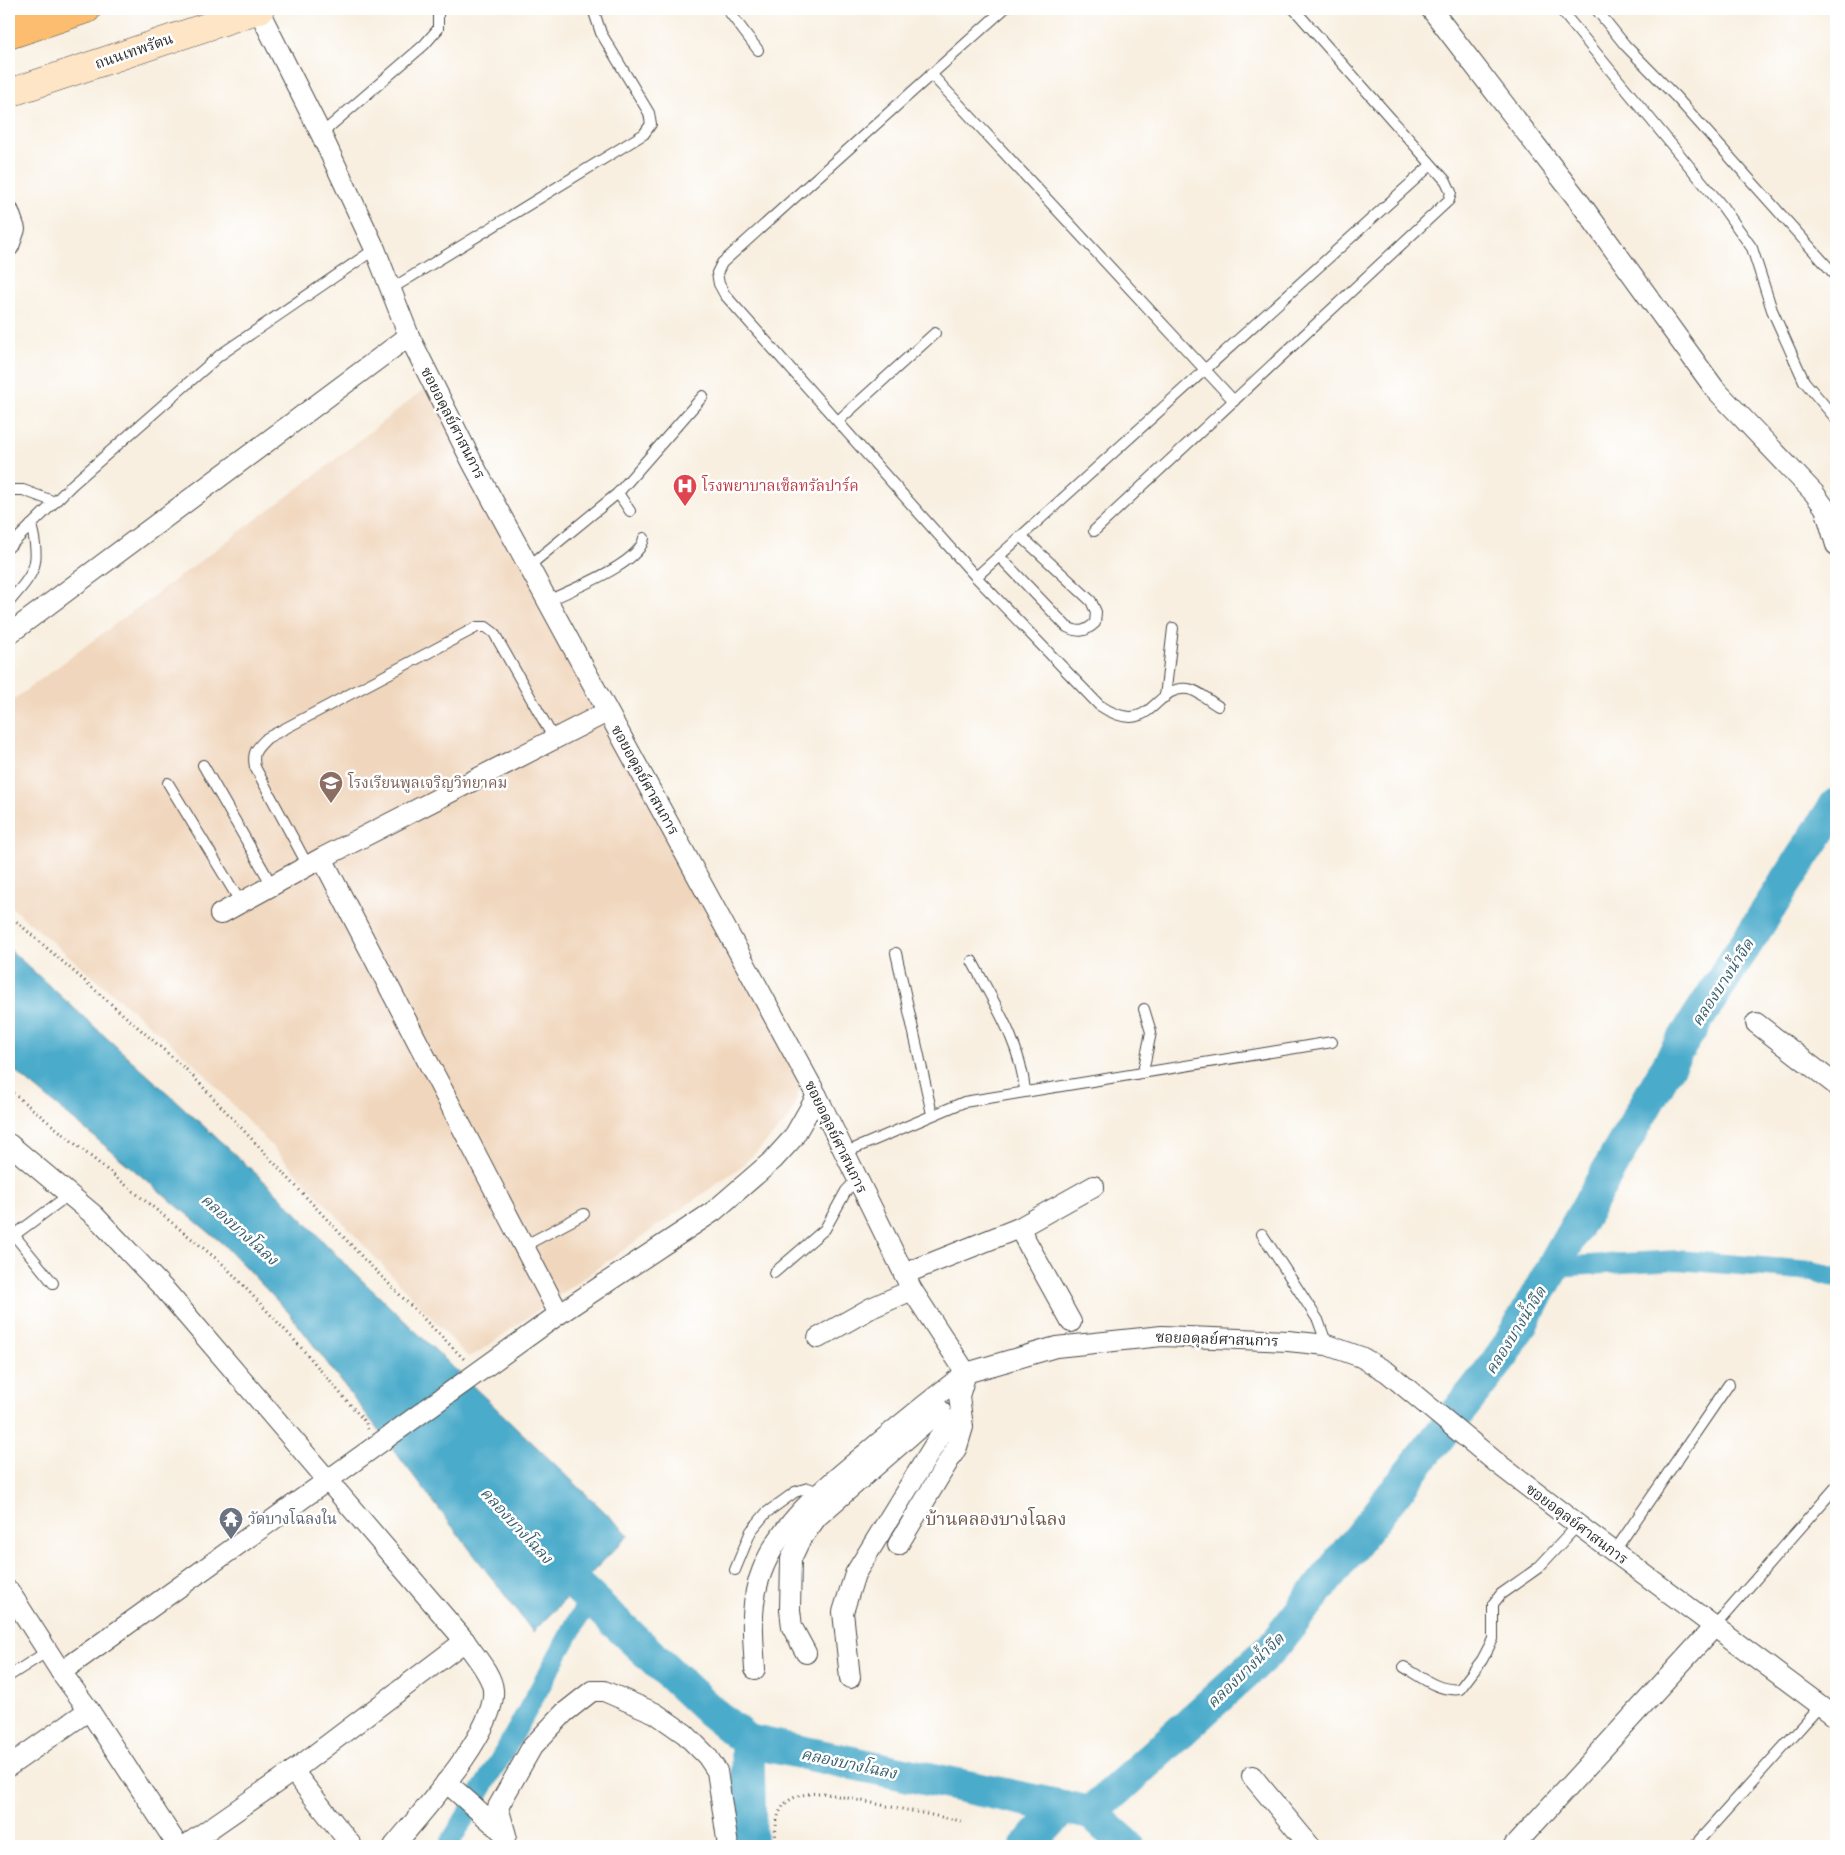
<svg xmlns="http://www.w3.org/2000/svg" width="1845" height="1855" viewBox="0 0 1845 1855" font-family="'Libre Caslon Text','Noto Serif Thai',serif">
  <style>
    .built { fill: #f0d6bc }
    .water { fill: #4cabcb; stroke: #3c6b7b }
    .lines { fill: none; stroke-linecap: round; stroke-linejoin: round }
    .canal { stroke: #4cabcb; stroke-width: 20 }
    .river { stroke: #4cabcb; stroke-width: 34 }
    .service-casing { stroke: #4a4846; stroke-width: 12 }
    .minor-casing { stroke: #4a4846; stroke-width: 22 }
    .secondary-casing { stroke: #4a4846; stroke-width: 29 }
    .trunk-casing { stroke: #4a4846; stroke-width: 29 }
    .motorway-casing { stroke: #4a4846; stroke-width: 29 }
    .path { stroke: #4a4846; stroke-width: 3; stroke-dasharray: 1 4; stroke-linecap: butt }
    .service { stroke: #fff; stroke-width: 10 }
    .minor { stroke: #fff; stroke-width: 20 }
    .secondary { stroke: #fee5c5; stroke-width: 28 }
    .trunk { stroke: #fcbd6f; stroke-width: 28 }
    .motorway { stroke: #fcbd6f; stroke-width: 28 }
    .labels { text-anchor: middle; stroke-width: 5; stroke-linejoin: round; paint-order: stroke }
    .street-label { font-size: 15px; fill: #2b2b2b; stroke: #fff }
    .health-label { font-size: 15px; fill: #be3a42; stroke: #fff; text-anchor: start }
    .education-label { font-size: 15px; fill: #785e54; stroke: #fff; text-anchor: start }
    .worship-label { font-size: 15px; fill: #5b616d; stroke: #fff; text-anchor: start }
    .water-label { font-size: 16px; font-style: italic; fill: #385e6b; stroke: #fff }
    .quarter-label { font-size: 18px; fill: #705745; stroke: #fff }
  </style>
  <rect width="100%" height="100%" fill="#fff"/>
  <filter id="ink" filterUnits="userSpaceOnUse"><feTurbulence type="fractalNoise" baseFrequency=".02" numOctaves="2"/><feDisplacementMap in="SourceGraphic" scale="10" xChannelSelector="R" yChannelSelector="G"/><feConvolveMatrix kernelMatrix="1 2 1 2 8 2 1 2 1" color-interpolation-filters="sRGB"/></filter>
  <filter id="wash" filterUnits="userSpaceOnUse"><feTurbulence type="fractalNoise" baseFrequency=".0096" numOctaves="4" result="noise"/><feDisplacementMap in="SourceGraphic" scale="20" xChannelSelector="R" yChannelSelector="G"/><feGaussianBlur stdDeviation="1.12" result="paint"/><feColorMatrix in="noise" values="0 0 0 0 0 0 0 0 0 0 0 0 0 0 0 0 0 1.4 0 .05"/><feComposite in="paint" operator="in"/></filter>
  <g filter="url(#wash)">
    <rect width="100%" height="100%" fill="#f8efe0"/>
    <polygon class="built" points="429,385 803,1076 795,1107 789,1119 742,1166 479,1352 468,1357 194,1063 9,905 9,703 312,478"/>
    <polygon class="water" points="9,949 274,1190 346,1265 629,1535 533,1632 289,1313 223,1244 9,1066"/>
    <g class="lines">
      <g class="canal">
        <polyline points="1553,1267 1678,1260 1813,1271 1836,1278"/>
        <polyline points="448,1846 507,1747 589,1599"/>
      </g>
      <g class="river">
        <polyline points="544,1555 710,1711 747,1741 1091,1813 1128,1846"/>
        <polyline points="747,1741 750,1846"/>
        <polyline points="1091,1813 1272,1648 1503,1355 1677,1050 1836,805"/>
        <polyline points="1027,1846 1064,1807"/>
      </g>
    </g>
  </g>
  <g filter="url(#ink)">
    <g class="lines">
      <defs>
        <g id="service">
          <polyline points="727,9 758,50"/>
          <path d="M1004,9L722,263L717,273L719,284L725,295L976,577L1099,705C1153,741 1153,684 1188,689C1198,690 1209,701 1218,706"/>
          <polyline points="1560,9 1722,206 1752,248 1772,310 1804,381 1836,419"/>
          <polyline points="1596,9 1625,45 1676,97 1836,276"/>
          <polyline points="931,74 1234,401"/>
          <polyline points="321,134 424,45 438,29 438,9"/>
          <polyline points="391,289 644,134 651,124 649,113 601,33 593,9"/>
          <polyline points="838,421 935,333"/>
          <polyline points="9,490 23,490 55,502"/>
          <polyline points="618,493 630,511"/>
          <polyline points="1094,531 1449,200 1451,192 1446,181 1294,9"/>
          <polyline points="9,547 73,484 220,355 375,249"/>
          <path d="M999,556L1067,627C1079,633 1085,632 1095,623L1096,612L1091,601L1021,536"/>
          <polyline points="529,566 618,493 703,396"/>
          <polyline points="976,577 1431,165"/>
          <path d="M548,601C572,589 640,564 644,538"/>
          <path d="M9,602C34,573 42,565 31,525"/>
          <polyline points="1165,697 1173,628"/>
          <polyline points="203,765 273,887"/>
          <polyline points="168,783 241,903"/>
          <path d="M308,866L255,767C252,752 256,749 267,738L477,627H486L494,633L554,739"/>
          <polyline points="896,953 932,1114"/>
          <path d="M972,961C994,1003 1020,1042 1025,1090"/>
          <polyline points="1143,1072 1151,1032 1144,1009"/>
          <polyline points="844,1153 964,1102 1332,1042"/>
          <polyline points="1262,1234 1318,1320 1327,1345"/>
          <polyline points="14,1235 53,1283"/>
          <polyline points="9,1239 70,1194"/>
          <polyline points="524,1246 584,1214"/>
          <polyline points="774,1273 825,1229 846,1191 857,1179"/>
          <polyline points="1614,1552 1729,1384"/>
          <polyline points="735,1570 751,1531 766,1513 795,1492 808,1488 821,1493"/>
          <polyline points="1714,1627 1836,1487"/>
          <path d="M1404,1667C1421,1677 1439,1692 1460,1689L1482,1660L1493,1639V1604L1501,1594L1538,1568L1578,1525"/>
          <polyline points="9,1676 48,1651"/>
          <polyline points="1694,1846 1821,1705"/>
        </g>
        <g id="minor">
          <polyline points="258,9 321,134 375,249 409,336 473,464 817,1096 912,1290 966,1373 1056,1347 1162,1336 1288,1341 1327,1345 1361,1357 1387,1372 1497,1463 1578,1525 1836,1717"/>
          <polyline points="1431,9 1578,200 1715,389 1814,493 1825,508 1836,545"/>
          <polyline points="9,212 15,229 9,246"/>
          <polyline points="9,634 409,336"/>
          <polyline points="322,858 559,1314"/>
          <polyline points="220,914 322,858 607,712"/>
          <polyline points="1756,1023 1836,1085"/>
          <path d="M9,1144L95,1216L166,1291L465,1641C473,1654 492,1674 493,1690C497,1731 420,1814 394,1846"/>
          <polyline points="1019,1228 1071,1322"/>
          <polyline points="904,1274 1019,1228 1094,1186"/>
          <polyline points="818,1338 871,1308 912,1290"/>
          <polyline points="898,1545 957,1447 963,1427 959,1396 966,1373"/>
          <polyline points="9,1591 61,1672 559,1314 714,1211 773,1160 793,1138 817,1096"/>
          <polyline points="806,1653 792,1627 790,1610 791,1559 799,1542 817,1517 935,1414"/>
          <path d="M755,1669C753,1636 749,1603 762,1571C781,1521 828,1485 869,1451C901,1424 933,1398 966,1373"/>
          <polyline points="61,1672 89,1710 178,1846"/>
          <polyline points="850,1678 843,1612 855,1574 943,1431 945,1425 940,1410"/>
          <polyline points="9,1766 89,1710"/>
          <polyline points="293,1771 352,1846"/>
          <polyline points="1252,1776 1310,1846"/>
          <polyline points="446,1782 506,1835 498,1807 532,1747 564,1713 592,1691 604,1691 655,1713 685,1734 707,1756 717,1771 728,1846"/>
          <polyline points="185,1846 293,1771 465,1641"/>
          <polyline points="1514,1846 1714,1627"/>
        </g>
        <polyline id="secondary" points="9,93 260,9"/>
        <polyline id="trunk" points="9,35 87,9"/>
        <polyline id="motorway" points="9,14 25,9"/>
      </defs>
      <use href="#service" class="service-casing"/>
      <use href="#minor" class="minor-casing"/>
      <use href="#secondary" class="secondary-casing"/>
      <use href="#trunk" class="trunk-casing"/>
      <use href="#motorway" class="motorway-casing"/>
      <g class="path">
        <polyline points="9,915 188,1071 365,1260 464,1359"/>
        <polyline points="9,1090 224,1265 298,1344 366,1423 368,1430"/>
        <path d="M776,1846C773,1808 784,1793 823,1793L961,1821"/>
      </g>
      <use href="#service" class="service"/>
      <use href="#minor" class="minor"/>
      <use href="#secondary" class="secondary"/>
      <use href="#trunk" class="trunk"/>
      <use href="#motorway" class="motorway"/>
    </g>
  </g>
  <defs>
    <symbol id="hospital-pin" viewBox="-11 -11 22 30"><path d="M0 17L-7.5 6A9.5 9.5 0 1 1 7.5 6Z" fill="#e0444e" stroke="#fff"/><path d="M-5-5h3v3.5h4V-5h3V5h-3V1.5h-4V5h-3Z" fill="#fff"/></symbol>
    <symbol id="school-pin" viewBox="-11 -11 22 30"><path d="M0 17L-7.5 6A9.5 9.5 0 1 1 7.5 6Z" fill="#8d6e63" stroke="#fff"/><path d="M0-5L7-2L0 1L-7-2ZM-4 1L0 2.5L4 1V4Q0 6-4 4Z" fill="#fff"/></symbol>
    <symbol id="temple-pin" viewBox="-11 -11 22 30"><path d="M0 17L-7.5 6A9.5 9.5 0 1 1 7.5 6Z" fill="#6b7280" stroke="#fff"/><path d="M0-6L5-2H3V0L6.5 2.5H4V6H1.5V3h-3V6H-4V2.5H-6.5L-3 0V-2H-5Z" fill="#fff"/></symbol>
  </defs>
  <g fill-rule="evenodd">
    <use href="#hospital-pin" x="671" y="472" width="28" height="38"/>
    <use href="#school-pin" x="317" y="769" width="28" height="38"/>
    <use href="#temple-pin" x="217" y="1505" width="28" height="38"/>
  </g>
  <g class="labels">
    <g class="street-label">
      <text transform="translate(134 51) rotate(-19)" y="5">ถนนเทพรัตน</text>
      <text transform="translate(453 423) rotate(63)" y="5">ซอยอดุลย์ศาสนการ</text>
      <text transform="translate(645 780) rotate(61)" y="5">ซอยอดุลย์ศาสนการ</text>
      <text transform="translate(836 1137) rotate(64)" y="5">ซอยอดุลย์ศาสนการ</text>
      <text transform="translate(1217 1339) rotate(2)" y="5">ซอยอดุลย์ศาสนการ</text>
      <text transform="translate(1577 1524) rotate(37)" y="5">ซอยอดุลย์ศาสนการ</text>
    </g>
    <g class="health-label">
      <text x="702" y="491">โรงพยาบาลเซ็ลทรัลปาร์ค</text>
    </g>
    <g class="education-label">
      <text x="348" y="788">โรงเรียนพูลเจริญวิทยาคม</text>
    </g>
    <g class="worship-label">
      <text x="248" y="1524">วัดบางโฉลงใน</text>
    </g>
    <g class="water-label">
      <text transform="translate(1722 982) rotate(-57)" y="6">คลองบางน้ำจืด</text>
      <text transform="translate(240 1229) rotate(42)" y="6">คลองบางโฉลง</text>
      <text transform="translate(1515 1330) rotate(-58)" y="6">คลองบางน้ำจืด</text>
      <text transform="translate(517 1525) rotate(47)" y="6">คลองบางโฉลง</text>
      <text transform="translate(1245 1670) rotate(-44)" y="6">คลองบางน้ำจืด</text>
      <text transform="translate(849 1763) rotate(12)" y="6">คลองบางโฉลง</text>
    </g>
    <g class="quarter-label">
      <text x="996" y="1525">บ้านคลองบางโฉลง</text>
    </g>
  </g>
  <rect width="1845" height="1855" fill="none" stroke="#fff" stroke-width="30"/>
</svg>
